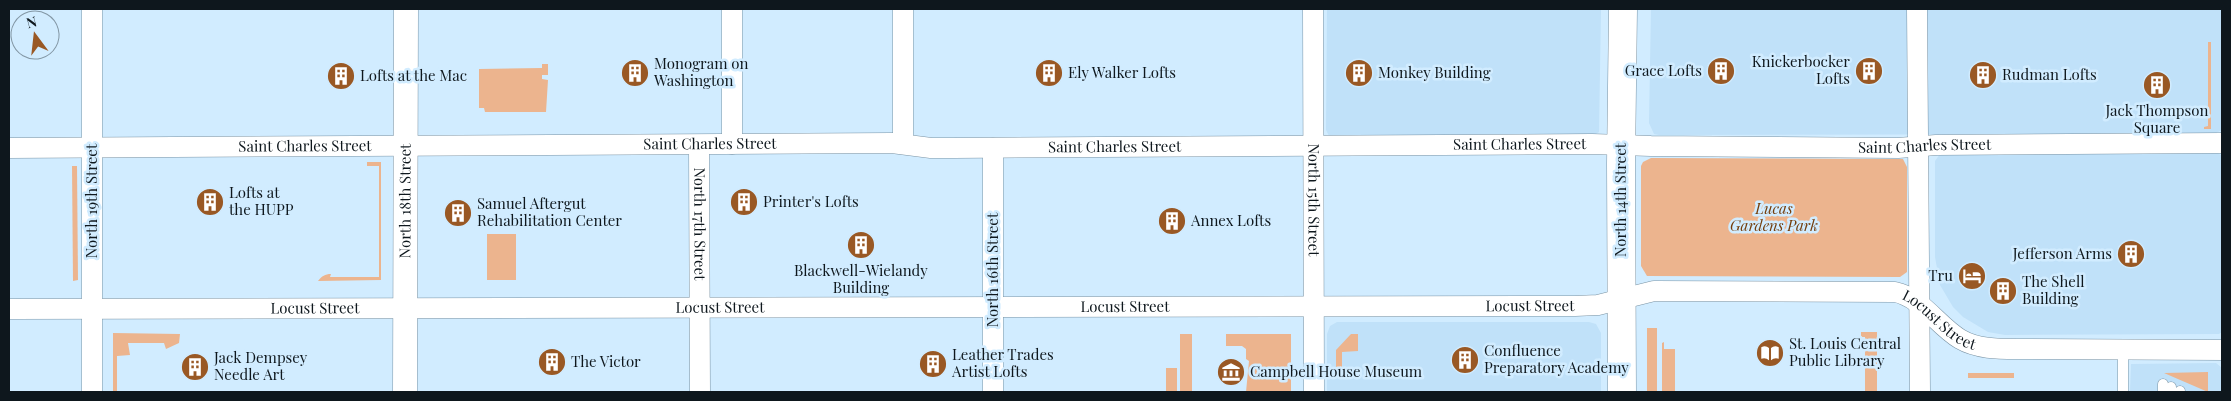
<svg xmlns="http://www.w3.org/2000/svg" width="2231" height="401" viewBox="0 0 2231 401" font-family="'Playfair Display',serif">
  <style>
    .built { fill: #c0e1f9 }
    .green { fill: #ecb48e }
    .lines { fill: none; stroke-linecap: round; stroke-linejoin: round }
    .service-casing { stroke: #7a93a4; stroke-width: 11 }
    .minor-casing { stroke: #7a93a4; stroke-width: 21 }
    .tertiary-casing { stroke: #7a93a4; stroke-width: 25 }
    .secondary-casing { stroke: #7a93a4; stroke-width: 29 }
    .service { stroke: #fff; stroke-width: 10 }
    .minor { stroke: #fff; stroke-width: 20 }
    .tertiary { stroke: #fff; stroke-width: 24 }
    .secondary { stroke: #fff; stroke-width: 28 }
    .labels { text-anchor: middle; stroke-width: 5; stroke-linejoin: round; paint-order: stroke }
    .poi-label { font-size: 15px; fill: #0e171d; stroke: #d1ecff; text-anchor: start }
    .street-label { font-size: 15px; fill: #0e171d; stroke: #d1ecff }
    .park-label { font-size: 15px; font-style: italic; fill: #743d0b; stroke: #d1ecff }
  </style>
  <rect width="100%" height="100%" fill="#d1ecff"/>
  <g class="built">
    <polygon points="1327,9 1601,9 1599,132 1594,135 1329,136 1326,130"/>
    <polygon points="1651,9 2222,9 2222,130 2214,134 1659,135 1654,134 1649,123"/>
    <polygon points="2218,153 2222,156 2222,332 2219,334 2005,335 1988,332 1963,317 1953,307 1940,285 1935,257 1935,161 1940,154"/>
    <polygon points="1337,322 1589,322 1596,324 1601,333 1601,392 1327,392 1327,334 1330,326"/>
    <polygon points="2216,363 2222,368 2222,392 2130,392 2131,364"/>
  </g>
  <g class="green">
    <polygon points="2208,42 2211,42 2211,129 2204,129 2204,127 2208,126"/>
    <polygon points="542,64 548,64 548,75 542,75 542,79 548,80 546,112 485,112 484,108 479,108 479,69 542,68"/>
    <polygon points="1651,158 1903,159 1907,167 1907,272 1900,277 1647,276 1641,266 1641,166 1643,162"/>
    <path d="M367,162H381V280L318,281C322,276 325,274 331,274L330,277H379V166H367Z"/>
    <polygon points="72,166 77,166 78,280 73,281"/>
    <rect x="487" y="234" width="29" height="46"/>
    <rect x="1647" y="328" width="10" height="64"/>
    <polygon points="1861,332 1877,332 1877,392 1865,392 1865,337 1861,337"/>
    <polygon points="113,333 180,334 179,343 166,349 164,343 128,343 130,355 117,356 117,392 113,392"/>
    <rect x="1180" y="334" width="12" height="58"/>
    <polygon points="1226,334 1291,334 1291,392 1246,392 1249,361 1246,359 1246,349 1242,346 1226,346"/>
    <polygon points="1351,334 1358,334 1358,351 1342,352 1342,367 1344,369 1341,375 1336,375 1336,350"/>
    <polygon points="1664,342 1664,349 1675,349 1675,392 1662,392 1662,343"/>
    <rect x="1166" y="368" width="11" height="24"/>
    <polygon points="2208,372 2208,392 2164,373"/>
    <rect x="1968" y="373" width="46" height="5"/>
  </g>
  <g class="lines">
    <defs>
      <g id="service">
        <polyline points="2123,350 2123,392"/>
        <polyline points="2163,384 2163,392"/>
        <polyline points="2171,387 2171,392"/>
        <polyline points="2180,391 2180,392"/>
      </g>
      <g id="minor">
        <polyline points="92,9 92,392"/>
        <polyline points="732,9 732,144"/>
        <polyline points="903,9 903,144"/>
        <path id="s1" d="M1313,9L1314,392"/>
        <polyline points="1917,9 1920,392"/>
        <path id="s2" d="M699,145L700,392"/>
        <path id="s3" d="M9,148L892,143L931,148H953L1592,144L1651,146L1898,148L1936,145L2222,143"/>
        <polyline points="993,148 993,392"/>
        <path id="s4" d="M9,309L1575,306L1598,305L1654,291L1895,292C1921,297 1938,326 1960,339C1977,349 1998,349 2017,349L2222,350"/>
      </g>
      <g id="tertiary">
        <path id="s5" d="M405,392L406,9"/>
      </g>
      <polyline id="secondary" points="1622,392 1621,163 1623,9"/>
    </defs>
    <use href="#service" class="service-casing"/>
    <use href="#minor" class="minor-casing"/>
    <use href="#tertiary" class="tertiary-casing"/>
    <use href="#secondary" class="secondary-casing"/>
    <use href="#service" class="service"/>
    <use href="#minor" class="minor"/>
    <use href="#tertiary" class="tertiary"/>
    <use href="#secondary" class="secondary"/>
  </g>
  <defs>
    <symbol id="building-disc" viewBox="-11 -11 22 22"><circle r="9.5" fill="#995824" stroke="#d1ecff"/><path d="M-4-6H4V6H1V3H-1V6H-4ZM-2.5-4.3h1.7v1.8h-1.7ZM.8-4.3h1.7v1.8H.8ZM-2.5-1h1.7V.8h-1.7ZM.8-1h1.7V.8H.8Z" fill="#fff"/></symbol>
    <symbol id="hotel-disc" viewBox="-11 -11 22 22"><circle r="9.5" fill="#995824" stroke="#d1ecff"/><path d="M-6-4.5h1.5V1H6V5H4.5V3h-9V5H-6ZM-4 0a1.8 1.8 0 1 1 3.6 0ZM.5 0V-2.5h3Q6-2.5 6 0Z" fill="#fff"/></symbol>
    <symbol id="library-disc" viewBox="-11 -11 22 22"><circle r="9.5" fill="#995824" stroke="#d1ecff"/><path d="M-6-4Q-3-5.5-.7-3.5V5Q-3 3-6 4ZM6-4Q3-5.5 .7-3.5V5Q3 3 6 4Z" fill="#fff"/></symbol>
    <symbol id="museum-disc" viewBox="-11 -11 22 22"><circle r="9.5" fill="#995824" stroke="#d1ecff"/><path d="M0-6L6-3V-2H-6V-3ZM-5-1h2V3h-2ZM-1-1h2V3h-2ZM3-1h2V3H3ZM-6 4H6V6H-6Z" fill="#fff"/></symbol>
  </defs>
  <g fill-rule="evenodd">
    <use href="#building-disc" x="1705" y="55" width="32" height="32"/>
    <use href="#building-disc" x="1853" y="55" width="32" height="32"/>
    <use href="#building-disc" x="619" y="57" width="32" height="32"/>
    <use href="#building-disc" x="1033" y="57" width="32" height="32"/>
    <use href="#building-disc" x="1343" y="57" width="32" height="32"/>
    <use href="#building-disc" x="1967" y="59" width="32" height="32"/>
    <use href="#building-disc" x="325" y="60" width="32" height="32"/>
    <use href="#building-disc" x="2141" y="69" width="32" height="32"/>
    <use href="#building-disc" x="194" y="186" width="32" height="32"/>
    <use href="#building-disc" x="728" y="186" width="32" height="32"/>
    <use href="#building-disc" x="442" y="197" width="32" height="32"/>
    <use href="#building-disc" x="1156" y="205" width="32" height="32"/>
    <use href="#building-disc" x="845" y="229" width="32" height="32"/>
    <use href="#building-disc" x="2115" y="238" width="32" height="32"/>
    <use href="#hotel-disc" x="1956" y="260" width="32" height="32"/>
    <use href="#building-disc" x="1987" y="275" width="32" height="32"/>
    <use href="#library-disc" x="1754" y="337" width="32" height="32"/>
    <use href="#building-disc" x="1449" y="344" width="32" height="32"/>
    <use href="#building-disc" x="536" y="346" width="32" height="32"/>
    <use href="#building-disc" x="917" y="348" width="32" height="32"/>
    <use href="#building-disc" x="179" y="351" width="32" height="32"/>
    <use href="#museum-disc" x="1215" y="356" width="32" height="32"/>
  </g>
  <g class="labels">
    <g class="poi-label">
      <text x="1850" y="67" text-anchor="end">Knickerbocker<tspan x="1850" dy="17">Lofts</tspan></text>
      <text x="654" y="69">Monogram on<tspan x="654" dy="17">Washington</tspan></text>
      <text x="1702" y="76" text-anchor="end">Grace Lofts</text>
      <text x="1068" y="78">Ely Walker Lofts</text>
      <text x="1378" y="78">Monkey Building</text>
      <text x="2002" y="80">Rudman Lofts</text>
      <text x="360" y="81">Lofts at the Mac</text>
      <text x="2157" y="116" text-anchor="middle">Jack Thompson<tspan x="2157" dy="17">Square</tspan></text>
      <text x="229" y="198">Lofts at<tspan x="229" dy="17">the HUPP</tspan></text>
      <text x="763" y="207">Printer's Lofts</text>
      <text x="477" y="209">Samuel Aftergut<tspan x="477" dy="17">Rehabilitation Center</tspan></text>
      <text x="1191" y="226">Annex Lofts</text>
      <text x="2112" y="259" text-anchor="end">Jefferson Arms</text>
      <text x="861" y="276" text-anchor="middle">Blackwell-Wielandy<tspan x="861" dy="17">Building</tspan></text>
      <text x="1953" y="281" text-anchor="end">Tru</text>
      <text x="2022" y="287">The Shell<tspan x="2022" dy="17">Building</tspan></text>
      <text x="1789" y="349">St. Louis Central<tspan x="1789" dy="17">Public Library</tspan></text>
      <text x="1484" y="356">Confluence<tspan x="1484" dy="17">Preparatory Academy</tspan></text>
      <text x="952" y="360">Leather Trades<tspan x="952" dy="17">Artist Lofts</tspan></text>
      <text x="214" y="363">Jack Dempsey<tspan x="214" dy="17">Needle Art</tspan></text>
      <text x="571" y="367">The Victor</text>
      <text x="1250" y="377">Campbell House Museum</text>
    </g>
    <g class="street-label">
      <text dy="5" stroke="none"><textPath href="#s3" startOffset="701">Saint Charles Street</textPath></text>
      <text dy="5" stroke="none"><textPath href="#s3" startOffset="1511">Saint Charles Street</textPath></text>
      <text dy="5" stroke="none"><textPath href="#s3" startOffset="1916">Saint Charles Street</textPath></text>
      <text dy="5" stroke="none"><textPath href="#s3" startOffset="296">Saint Charles Street</textPath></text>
      <text dy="5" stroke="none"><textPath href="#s3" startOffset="1106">Saint Charles Street</textPath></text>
      <text dy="5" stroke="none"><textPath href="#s5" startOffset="191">North 18th Street</textPath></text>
      <text transform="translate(1621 200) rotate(-90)" y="5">North 14th Street</text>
      <text transform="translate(92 201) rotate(-90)" y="5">North 19th Street</text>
      <text dy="5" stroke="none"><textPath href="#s1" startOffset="191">North 15th Street</textPath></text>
      <text dy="5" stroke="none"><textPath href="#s2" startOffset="79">North 17th Street</textPath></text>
      <text transform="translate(993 270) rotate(-90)" y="5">North 16th Street</text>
      <text dy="5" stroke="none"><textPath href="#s4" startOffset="1521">Locust Street</textPath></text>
      <text dy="5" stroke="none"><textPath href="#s4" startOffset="1116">Locust Street</textPath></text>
      <text dy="5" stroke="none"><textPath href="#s4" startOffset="306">Locust Street</textPath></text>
      <text dy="5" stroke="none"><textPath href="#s4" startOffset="711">Locust Street</textPath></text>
      <text dy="5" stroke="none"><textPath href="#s4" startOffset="1941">Locust Street</textPath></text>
    </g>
    <g class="park-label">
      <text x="1774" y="214">Lucas<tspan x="1774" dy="17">Gardens Park</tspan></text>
    </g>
  </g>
  <rect width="2231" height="401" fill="none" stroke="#0e171d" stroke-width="20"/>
  <g transform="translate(35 35) rotate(345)"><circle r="24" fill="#d1ecff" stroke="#8397a5"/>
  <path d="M0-4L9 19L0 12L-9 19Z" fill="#995824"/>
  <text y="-8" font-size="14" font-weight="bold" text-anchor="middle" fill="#0e171d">N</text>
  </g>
</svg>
